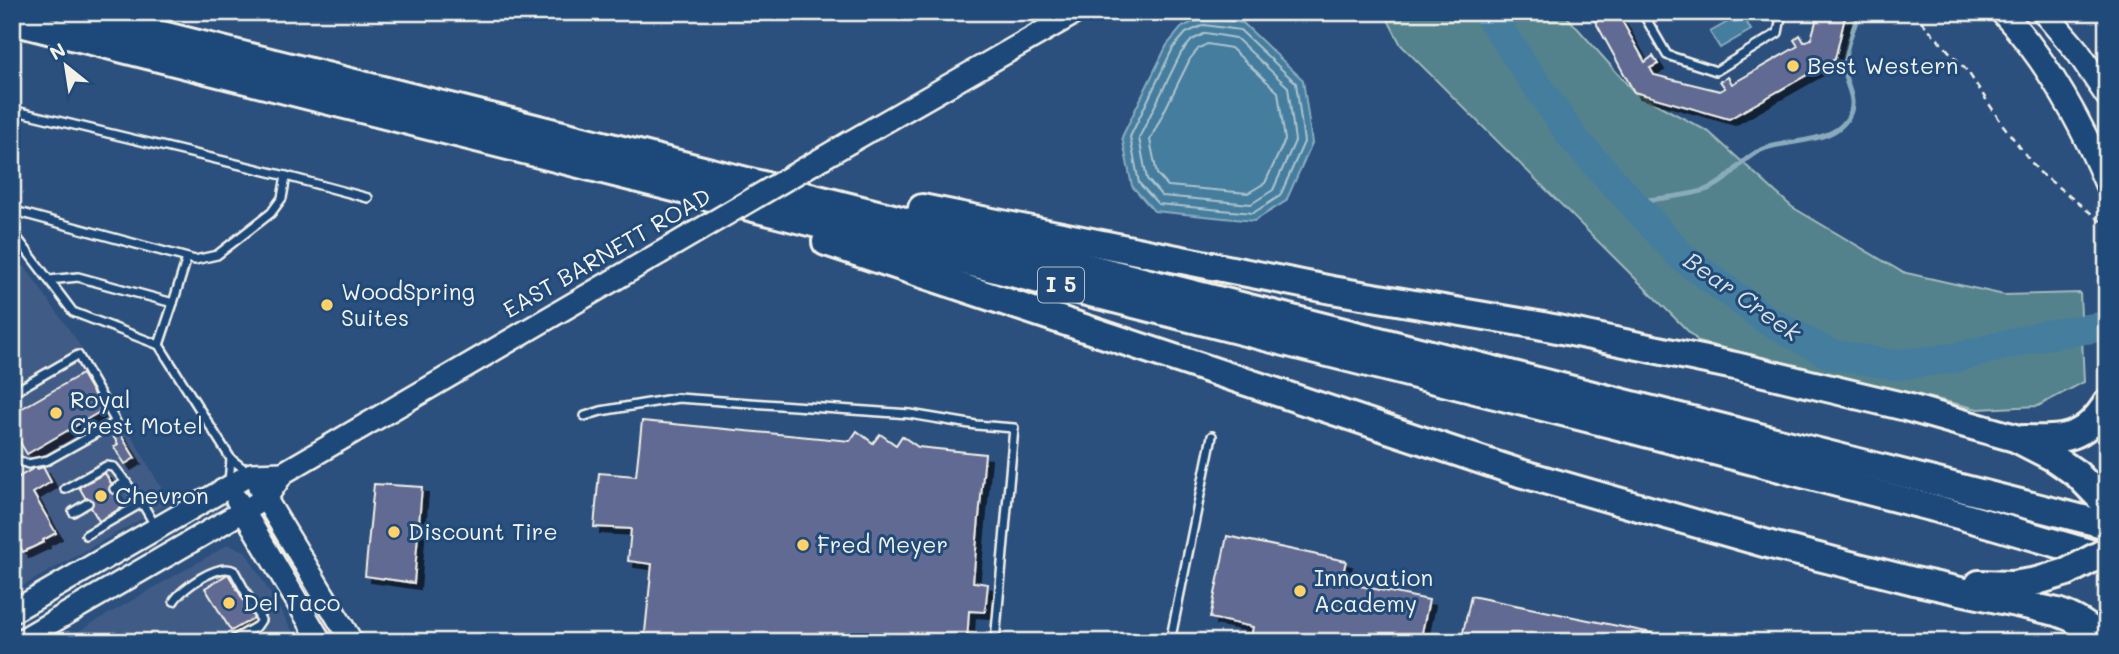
<svg xmlns="http://www.w3.org/2000/svg" width="2119" height="654" viewBox="0 0 2119 654" font-family="Mali,sans-serif">
  <style>
    .built { fill: #405b86 }
    .green { fill: #52828d; stroke: #a3baba; stroke-width: 2 }
    .water { fill: #447d9f; stroke: #8aabbc; stroke-width: 2 }
    .lines { fill: none; stroke-linecap: round; stroke-linejoin: round }
    .shore { stroke: #aec3cb; stroke-width: 2 }
    .stream { stroke: #8aabbc; stroke-width: 5 }
    .river { stroke: #447d9f; stroke-width: 30 }
    .building { fill: #616b92; stroke: #f4f1e8; stroke-width: 2; filter: url(#shadow) }
    .lane-casing { stroke: #f4f1e8; stroke-width: 12 }
    .secondary-casing { stroke: #f4f1e8; stroke-width: 26 }
    .primary-casing { stroke: #f4f1e8; stroke-width: 28 }
    .highway-casing { stroke: #f4f1e8; stroke-width: 32 }
    .path { stroke: #f4f1e8; stroke-width: 2.5; stroke-dasharray: 7 5; stroke-linecap: butt }
    .lane { stroke: #1f4a7a; stroke-width: 7 }
    .secondary { stroke: #1f4a7a; stroke-width: 21 }
    .primary { stroke: #1f4a7a; stroke-width: 23 }
    .highway { stroke: #1f4a7a; stroke-width: 26 }
    .secondary-bridge-casing { stroke: #f4f1e8; stroke-width: 26; stroke-linecap: butt }
    .highway-bridge-casing { stroke: #f4f1e8; stroke-width: 32; stroke-linecap: butt }
    .secondary-bridge { stroke: #1f4a7a; stroke-width: 21 }
    .highway-bridge { stroke: #1f4a7a; stroke-width: 26 }
    .poi-dot { fill: #ffd166; stroke: #1f4a7a; stroke-width: 2.5 }
    .labels { text-anchor: middle; stroke-width: 6; stroke-linejoin: round; paint-order: stroke }
    .shield { fill: #1f4a7a; stroke: #b4bfc7; stroke-width: 2 }
    .shield-label { font-size: 21px; font-weight: bold; fill: #f4f1e8 }
    .poi-label { font-size: 23px; fill: #f4f1e8; stroke: #1f4a7a; text-anchor: start }
    .street-label { font-size: 23px; fill: #f4f1e8; stroke: #1f4a7a }
    .water-label { font-size: 24px; font-style: italic; fill: #dae0dd; stroke: #1f4a7a }
  </style>
  <defs>
    <filter id="shadow"><feDropShadow dx="6" dy="6" stdDeviation="0" flood-color="#0009"/></filter>
  </defs>
  <rect width="100%" height="100%" fill="#2c507e"/>
  <filter id="ink" filterUnits="userSpaceOnUse"><feTurbulence type="fractalNoise" baseFrequency=".0143" numOctaves="2"/><feDisplacementMap in="SourceGraphic" scale="14" xChannelSelector="R" yChannelSelector="G"/><feConvolveMatrix kernelMatrix="1 2 1 2 8 2 1 2 1" color-interpolation-filters="sRGB"/></filter>
  <g filter="url(#ink)">
    <g class="built">
      <polygon points="12,251 21,261 77,341 170,503 12,592"/>
      <polygon points="228,545 245,551 299,642 60,642"/>
    </g>
    <polygon class="green" points="1384,12 1563,12 1634,92 1709,132 1792,207 1902,272 2004,295 2080,293 2084,382 2038,406 1978,409 1699,342 1401,45"/>
    <g class="water">
      <polygon points="1742,14 1751,30 1720,48 1710,32"/>
      <polygon points="1204,17 1243,23 1303,80 1312,143 1286,201 1254,221 1154,211 1132,186 1122,137 1167,45 1182,27"/>
    </g>
    <g class="lines">
      <g class="shore">
        <polygon points="1204,25 1240,30 1296,83 1304,142 1280,196 1253,213 1158,204 1139,183 1130,137 1173,48 1186,33"/>
        <polygon points="1206,33 1236,38 1288,87 1295,141 1273,190 1251,204 1162,196 1147,179 1139,138 1181,53 1192,40"/>
        <polygon points="1207,44 1231,48 1278,92 1285,140 1265,183 1248,193 1168,186 1157,174 1150,140 1190,59 1198,49"/>
      </g>
      <path class="stream" d="M1631,203C1653,198 1685,197 1705,190C1733,181 1739,157 1766,148C1793,139 1840,144 1851,111C1855,98 1847,87 1845,75C1842,54 1852,31 1860,12"/>
      <polyline class="river" points="1487,12 1573,138 1682,257 1767,320 1830,354 1896,365 1954,358 2045,335 2107,326"/>
    </g>
    <g class="building">
      <polygon points="1590,12 1617,12 1645,62 1653,56 1658,64 1650,68 1654,75 1720,91 1725,88 1720,81 1728,77 1732,84 1798,46 1794,40 1800,35 1804,42 1811,39 1817,18 1814,12 1843,12 1845,17 1835,59 1729,119 1634,92"/>
      <polygon points="82,374 103,410 27,454 12,429 12,414"/>
      <polygon points="642,421 850,441 857,431 873,443 880,434 896,445 902,436 918,447 985,454 973,582 988,584 985,612 969,611 967,642 644,642 652,564 628,561 631,529 594,527 599,473 636,476"/>
      <polygon points="119,432 135,458 125,464 114,447 118,444 113,436"/>
      <polygon points="36,467 37,469 43,467 51,482 33,493 56,533 43,540 44,542 23,552 17,542 14,544 12,542 12,481"/>
      <polygon points="105,473 124,506 99,521 79,487"/>
      <polygon points="374,484 422,487 414,583 365,576"/>
      <polygon points="1227,536 1346,561 1341,582 1429,600 1420,642 1250,642 1253,627 1210,618"/>
      <polygon points="228,574 254,618 231,631 205,588"/>
      <polygon points="1471,596 1652,633 1650,642 1461,642"/>
    </g>
    <g class="lines">
      <defs>
        <g id="lane">
          <polyline points="1654,12 1645,17 1667,55 1716,71 1778,33 1782,12"/>
          <polyline points="12,110 286,176 282,198 271,213 217,255 195,260 22,213 12,214"/>
          <polyline points="286,176 368,198"/>
          <polyline points="12,231 73,312 159,345 231,459 248,472"/>
          <polyline points="49,280 78,277 173,303 187,258"/>
          <polyline points="159,345 173,303"/>
          <polyline points="12,393 78,355 116,422 48,460 28,464 12,458"/>
          <polyline points="585,416 601,411 678,398 910,414 976,425 1014,428 995,642"/>
          <polyline points="229,482 231,459"/>
          <polyline points="65,489 106,466 114,467 142,503 156,527"/>
          <polyline points="114,489 126,482"/>
          <polyline points="73,512 88,503"/>
          <polyline points="86,535 142,503"/>
          <path d="M174,601C182,588 219,562 234,571L261,620L257,626L230,642"/>
          <polyline points="1170,642 1212,436"/>
        </g>
        <g id="secondary">
          <polyline points="850,142 1077,12"/>
          <polyline points="259,488 352,642"/>
          <polyline points="237,500 321,642"/>
          <polyline points="12,612 251,474 283,473"/>
          <polyline points="18,642 266,498 283,473 660,253"/>
        </g>
        <g id="primary">
          <path d="M2002,12C2048,61 2081,122 2107,184"/>
          <polyline points="2044,12 2078,52 2107,95"/>
        </g>
        <g id="highway">
          <polyline points="70,12 723,175 2107,525"/>
          <polyline points="12,21 1614,425 1934,508 2107,558"/>
          <polyline points="922,208 1332,290 1538,325 1735,366 1906,407 2015,438 2054,458 2077,474 2107,505"/>
          <path d="M826,242L1520,473L1771,545L1914,581L2057,612C2076,618 2090,627 2104,642"/>
          <path d="M2024,439C2063,440 2084,440 2107,403"/>
          <polyline points="1979,584 2012,585 2037,581"/>
        </g>
      </defs>
      <use href="#lane" class="lane-casing"/>
      <use href="#secondary" class="secondary-casing"/>
      <use href="#primary" class="primary-casing"/>
      <use href="#highway" class="highway-casing"/>
      <polyline class="path" points="1913,12 1968,72 2003,125 2038,171 2107,226"/>
      <use href="#lane" class="lane"/>
      <use href="#secondary" class="secondary"/>
      <use href="#primary" class="primary"/>
      <use href="#highway" class="highway"/>
      <defs>
        <polyline id="secondary-bridge" points="660,253 850,142"/>
        <polyline id="highway-bridge" points="2037,581 2067,572 2107,551"/>
      </defs>
      <use href="#secondary-bridge" class="secondary-bridge-casing"/>
      <use href="#highway-bridge" class="highway-bridge-casing"/>
      <use href="#secondary-bridge" class="secondary-bridge"/>
      <use href="#highway-bridge" class="highway-bridge"/>
    </g>
  </g>
  <g class="poi-dot">
    <circle cx="1793" cy="66" r="7"/>
    <circle cx="327" cy="305" r="7"/>
    <circle cx="56" cy="413" r="7"/>
    <circle cx="101" cy="496" r="7"/>
    <circle cx="394" cy="532" r="7"/>
    <circle cx="803" cy="545" r="7"/>
    <circle cx="1300" cy="591" r="7"/>
    <circle cx="229" cy="603" r="7"/>
  </g>
  <g class="labels">
    <rect class="shield" x="1038" y="267.5" width="46" height="35" rx="5"/>
    <g class="shield-label">
      <text x="1061" y="292">I 5</text>
    </g>
    <g class="poi-label">
      <text x="1807" y="74">Best Western</text>
      <text x="341" y="300">WoodSpring<tspan x="341" dy="26">Suites</tspan></text>
      <text x="70" y="408">Royal<tspan x="70" dy="26">Crest Motel</tspan></text>
      <text x="115" y="504">Chevron</text>
      <text x="408" y="540">Discount Tire</text>
      <text x="817" y="553">Fred Meyer</text>
      <text x="1314" y="586">Innovation<tspan x="1314" dy="26">Academy</tspan></text>
      <text x="243" y="611">Del Taco</text>
    </g>
    <g class="street-label">
      <text transform="translate(607 253) rotate(-30)" y="8">EAST BARNETT ROAD</text>
    </g>
    <g class="water-label">
      <text transform="translate(1742 297) rotate(35)" y="8">Bear Creek</text>
    </g>
  </g>
  <rect width="2119" height="654" fill="none" stroke="#1f4a7a" stroke-width="42"/>
  <rect x="21" y="21" width="2077" height="612" fill="none" stroke="#f4f1e8" stroke-width="2.5" filter="url(#ink)"/>
  <g transform="translate(66 66) rotate(330)" stroke="#1f4a7a" stroke-width="5" paint-order="stroke">
  <path d="M0-5L12 26L0 18L-12 26Z" fill="#f4f1e8"/>
  <text y="-10" font-size="19" font-weight="bold" text-anchor="middle" fill="#f4f1e8">N</text>
  </g>
</svg>
